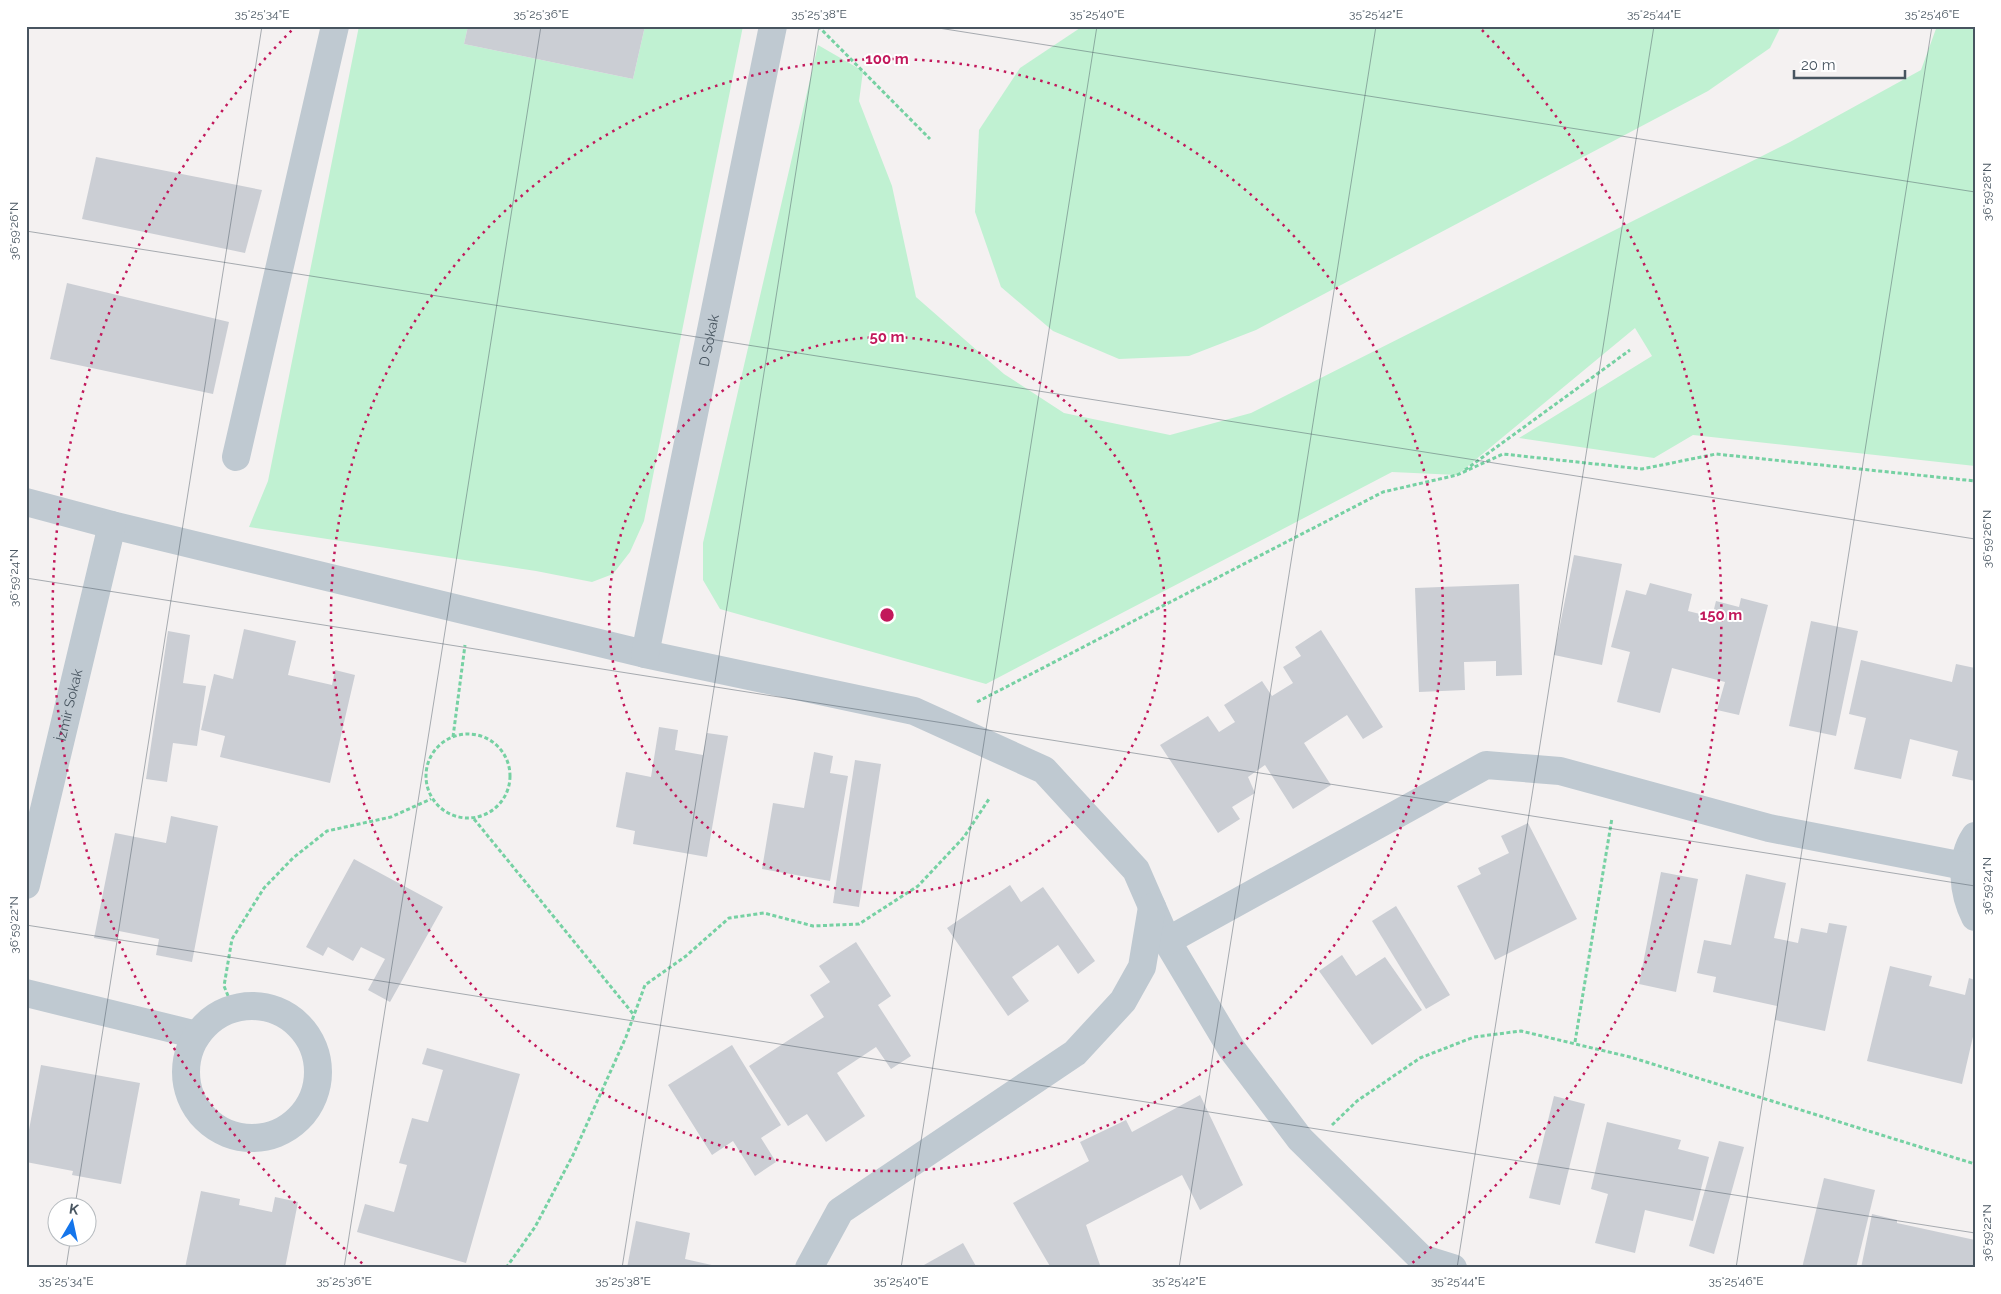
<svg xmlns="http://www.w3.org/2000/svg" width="2001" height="1294" viewBox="0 0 2001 1294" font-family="Raleway,sans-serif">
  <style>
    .green { fill: #c0f1d2 }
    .building { fill: #cbced4 }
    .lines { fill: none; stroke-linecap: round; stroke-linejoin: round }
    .path { stroke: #76d1a3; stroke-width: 3; stroke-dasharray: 4 2.5; stroke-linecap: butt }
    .minor { stroke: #bfc9d1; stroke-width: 28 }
    .ticks { fill: none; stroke: #485560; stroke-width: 1; stroke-opacity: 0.45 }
    .ring { fill: none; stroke: #c2185b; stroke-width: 2.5; stroke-dasharray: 2.5 5 }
    .labels { text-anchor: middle; stroke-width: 4; stroke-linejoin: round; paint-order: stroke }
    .street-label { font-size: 14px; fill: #485560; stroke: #fff }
    .centre { fill: #c2185b; stroke: #fff; stroke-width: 2.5 }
    .ring-label { font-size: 15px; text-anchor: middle; font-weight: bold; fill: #c2185b; stroke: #fff; stroke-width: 4; stroke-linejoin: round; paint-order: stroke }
    .neatline { fill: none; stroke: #485560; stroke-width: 2 }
    .ticks-label { font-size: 12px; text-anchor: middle; fill: #485560 }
  </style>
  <rect width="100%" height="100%" fill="#f4f1f1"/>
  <g class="green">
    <polygon points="359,26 468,26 464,44 633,79 645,26 743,26 644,521 630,552 613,574 592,582 536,571 249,527 268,481"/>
    <polygon points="1083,26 1781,26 1770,48 1708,91 1256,330 1189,356 1119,359 1053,331 1001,287 975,212 979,130 1020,68"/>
    <polygon points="1937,26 1975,26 1975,466 1693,435 1654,458 1519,438 1652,356 1635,328 1457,475 1392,472 986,684 720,609 703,580 703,543 818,45 863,71 859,101 892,186 916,297 1004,374 1064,413 1170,435 1251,413 1790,142 1921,70"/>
  </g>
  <g class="building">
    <polygon points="468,26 645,26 633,79 464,44"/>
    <polygon points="96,157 262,190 245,253 82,219"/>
    <polygon points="67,283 229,322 213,394 50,359"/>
    <polygon points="1574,555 1622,564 1602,665 1554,655"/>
    <polygon points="1650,583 1692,594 1688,611 1712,617 1716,601 1739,607 1741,598 1768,605 1739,715 1717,710 1725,682 1672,668 1660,713 1617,702 1630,652 1611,647 1626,590 1646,595"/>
    <polygon points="1519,584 1522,675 1496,676 1496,661 1464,662 1465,690 1419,692 1415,588"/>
    <polygon points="1811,621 1858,631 1836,736 1789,726"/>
    <polygon points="244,629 296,641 288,675 332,685 335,670 355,675 330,783 220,757 225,736 201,730 214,674 233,679"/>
    <polygon points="1321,630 1383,727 1363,739 1347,715 1304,743 1331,785 1293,809 1265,765 1248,777 1255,793 1232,807 1240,819 1218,833 1160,745 1208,716 1219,732 1235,722 1224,705 1262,681 1272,696 1293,683 1283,667 1301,656 1295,647"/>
    <polygon points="168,631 190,635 183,683 206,686 197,746 173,743 167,782 146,779"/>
    <polygon points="1861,660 1952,682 1956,664 1975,668 1975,781 1952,776 1958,751 1910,739 1901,779 1854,769 1866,718 1849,714"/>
    <polygon points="659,727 678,730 675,750 703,755 707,733 728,736 707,857 633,844 635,831 616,827 626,772 651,777"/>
    <polygon points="814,752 833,756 830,773 848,776 830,881 762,869 773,803 804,808"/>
    <polygon points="855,760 881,764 859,907 833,903"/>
    <polygon points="171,816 218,826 192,962 156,955 159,939 119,931 116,942 94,938 115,833 166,843"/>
    <polygon points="1528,823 1577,919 1495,960 1457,886 1481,874 1478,868 1509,853 1501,836"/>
    <polygon points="354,859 443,907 390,1002 368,990 385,959 361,947 353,961 328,947 323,956 306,947"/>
    <polygon points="1661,872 1698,879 1676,992 1639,984"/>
    <polygon points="1746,874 1786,883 1774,938 1798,943 1801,928 1827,933 1829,923 1847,926 1825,1031 1775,1020 1777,1006 1713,992 1716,977 1697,973 1704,940 1731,945"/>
    <polygon points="1010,885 1021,902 1043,887 1095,961 1078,974 1058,945 1012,977 1029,1001 1008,1016 947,928"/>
    <polygon points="1396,906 1450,995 1426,1009 1372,921"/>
    <polygon points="856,942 891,996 878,1005 911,1056 891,1069 876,1047 837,1073 865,1116 826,1142 807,1114 788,1126 749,1066 824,1017 810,995 830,982 819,966"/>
    <polygon points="1342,955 1356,976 1385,957 1422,1010 1372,1045 1319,971"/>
    <polygon points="1890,966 1932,976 1929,986 1965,995 1969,978 1975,980 1975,1028 1962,1084 1867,1061"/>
    <polygon points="732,1045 781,1125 761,1138 776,1162 755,1176 733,1141 712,1155 668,1085"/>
    <polygon points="427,1048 520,1074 466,1263 357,1232 365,1204 394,1212 407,1165 399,1163 412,1118 428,1122 443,1070 422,1064"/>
    <polygon points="41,1065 140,1083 121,1184 72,1175 73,1171 26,1162 26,1146"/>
    <polygon points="1200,1095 1243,1185 1200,1210 1182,1175 1086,1225 1101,1268 1051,1268 1013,1203 1089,1161 1080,1142 1126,1120 1132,1132"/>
    <polygon points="1554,1096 1585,1104 1560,1205 1529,1198"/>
    <polygon points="1607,1122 1681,1140 1678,1149 1709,1157 1693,1221 1645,1210 1635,1253 1595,1243 1608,1194 1591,1189"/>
    <polygon points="1719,1141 1744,1147 1714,1254 1689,1246"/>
    <polygon points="1824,1178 1875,1190 1856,1268 1802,1268"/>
    <polygon points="201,1191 240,1199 239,1205 272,1212 275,1197 298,1202 285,1268 185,1268"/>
    <polygon points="1872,1214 1897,1220 1897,1223 1975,1240 1975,1268 1861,1268"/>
    <polygon points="636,1221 690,1233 685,1259 725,1268 627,1268"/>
    <polygon points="963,1243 977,1268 926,1268 924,1265"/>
  </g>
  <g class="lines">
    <g class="path">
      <polyline points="818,26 930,139"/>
      <polyline points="1465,470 1630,350"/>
      <polyline points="977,702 1383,492 1457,475 1503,454 1642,469 1716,454 1975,481"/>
      <circle cx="468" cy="776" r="42"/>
      <polyline points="453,737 465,645"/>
      <polyline points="474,819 634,1015"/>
      <polyline points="233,1008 224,986 232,939 264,888 293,858 327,831 391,817 431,799"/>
      <polyline points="1575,1042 1612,818"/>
      <polyline points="1332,1125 1357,1101 1420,1058 1474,1037 1521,1031 1630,1057 1975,1164"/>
      <polyline points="506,1268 535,1227 573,1155 626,1037 645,985 686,956 729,918 764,913 813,926 859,924 918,886 964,837 989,799"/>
    </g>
    <g class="minor">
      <polyline points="236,457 335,26"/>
      <polyline points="26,502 112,525 645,654 914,711 1044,770 1136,870 1167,941 1231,1048 1300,1139 1421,1258 1453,1268"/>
      <path id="s1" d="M645,654L773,26"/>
      <path d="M1975,836C1959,860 1963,893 1975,917"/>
      <path id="s2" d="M26,885L112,525"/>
      <polyline points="1167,941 1486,765 1560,771 1769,828 1964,866"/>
      <polyline points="26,993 197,1035"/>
      <circle cx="252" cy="1072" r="66"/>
      <polyline points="809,1268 840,1211 1075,1053 1123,1001 1142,967 1152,907"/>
    </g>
  </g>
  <path class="ticks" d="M926,26L1975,192M26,231L1975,539M26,578L1975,886M26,925L1975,1233M75,1206L262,26M66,1268L71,1236M344,1268L541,26M622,1268L819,26M901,1268L1097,26M1179,1268L1376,26M1457,1268L1654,26M1736,1268L1932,26"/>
  <g class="ring">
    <circle cx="887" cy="615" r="278"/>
    <circle cx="887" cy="615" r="556"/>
    <path d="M368 1268A834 834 0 0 1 292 30M1482 30A834 834 0 0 1 1406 1268"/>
  </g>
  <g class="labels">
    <g class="street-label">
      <text dy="5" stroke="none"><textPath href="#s1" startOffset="320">D Sokak</textPath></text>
      <text dy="5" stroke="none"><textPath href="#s2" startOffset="185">İzmir Sokak</textPath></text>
    </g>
  </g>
  <circle cx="887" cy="615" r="8" class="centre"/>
  <g class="ring-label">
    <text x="887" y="64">100 m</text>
    <text x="887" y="342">50 m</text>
    <text x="1721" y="620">150 m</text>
  </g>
  <rect width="2001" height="1294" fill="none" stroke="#ffffff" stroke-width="55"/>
  <g transform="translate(72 1222) rotate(9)"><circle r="24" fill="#ffffff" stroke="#b6bbbf"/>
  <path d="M0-4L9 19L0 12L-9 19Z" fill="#1475eb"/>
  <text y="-8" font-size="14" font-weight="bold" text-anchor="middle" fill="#485560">K</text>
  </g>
  <path d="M1794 70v8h111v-8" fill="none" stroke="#485560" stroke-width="2.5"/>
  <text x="1801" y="70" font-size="15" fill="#485560" stroke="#ffffff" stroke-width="4" paint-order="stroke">20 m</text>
  <rect x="28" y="28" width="1946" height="1238" class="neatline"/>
  <g class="ticks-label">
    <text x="262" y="18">35°25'34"E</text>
    <text x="541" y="18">35°25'36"E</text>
    <text x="819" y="18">35°25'38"E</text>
    <text x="1097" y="18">35°25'40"E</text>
    <text x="1376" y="18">35°25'42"E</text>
    <text x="1654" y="18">35°25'44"E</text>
    <text x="1932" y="18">35°25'46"E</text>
    <text transform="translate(1987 192) rotate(-90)" y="4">36°59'28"N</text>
    <text transform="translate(14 231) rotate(-90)" y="4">36°59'26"N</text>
    <text transform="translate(1987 539) rotate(-90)" y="4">36°59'26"N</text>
    <text transform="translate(14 578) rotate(-90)" y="4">36°59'24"N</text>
    <text transform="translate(1987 886) rotate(-90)" y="4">36°59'24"N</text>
    <text transform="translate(14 925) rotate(-90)" y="4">36°59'22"N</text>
    <text transform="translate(1987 1233) rotate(-90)" y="4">36°59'22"N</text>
    <text x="66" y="1285">35°25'34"E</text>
    <text x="344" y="1285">35°25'36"E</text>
    <text x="623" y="1285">35°25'38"E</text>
    <text x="901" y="1285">35°25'40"E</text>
    <text x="1179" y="1285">35°25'42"E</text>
    <text x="1458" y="1285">35°25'44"E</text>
    <text x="1736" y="1285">35°25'46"E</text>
  </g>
</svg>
